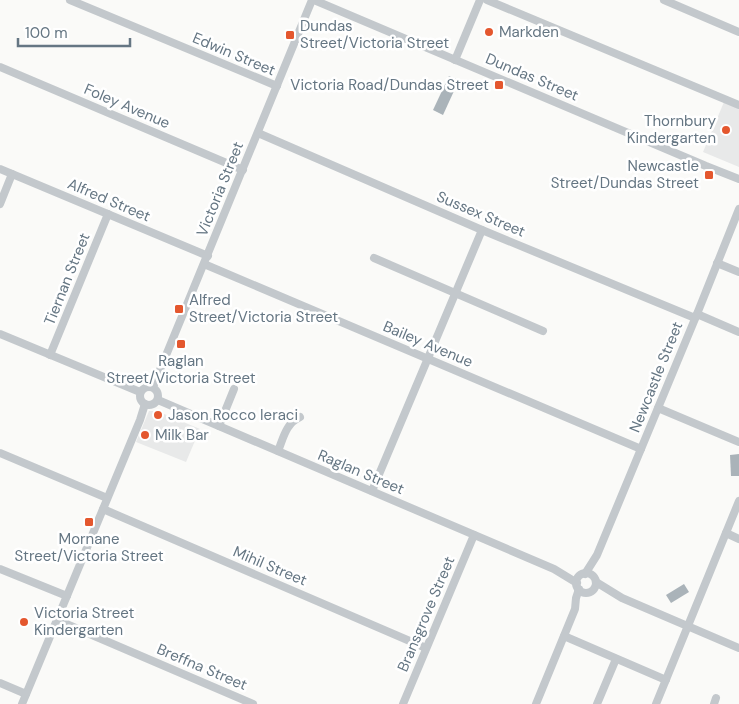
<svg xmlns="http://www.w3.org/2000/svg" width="739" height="704" viewBox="0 0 739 704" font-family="'DM Sans',sans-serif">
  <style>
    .built { fill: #e8e9e9 }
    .building { fill: #aab3b9 }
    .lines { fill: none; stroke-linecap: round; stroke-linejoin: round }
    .minor { stroke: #c3c8cc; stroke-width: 8 }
    .poi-dot { fill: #e4572e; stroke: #fff; stroke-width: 2 }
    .labels { text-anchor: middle; stroke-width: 5; stroke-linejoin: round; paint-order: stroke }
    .poi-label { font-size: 15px; fill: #657683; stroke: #fff; text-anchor: start }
    .street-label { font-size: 15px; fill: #657683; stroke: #fff }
  </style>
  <rect width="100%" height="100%" fill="#fafaf8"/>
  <g class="built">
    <polygon points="724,102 739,109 739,167 703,152"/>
    <polygon points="149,411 157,411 200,429 186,462 136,442"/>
  </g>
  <g class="building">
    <polygon points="449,76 459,80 443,115 433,110"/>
    <polygon points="739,454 739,476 731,476 730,455"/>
    <polygon points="684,584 689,592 671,603 666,595"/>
  </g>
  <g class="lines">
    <g class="minor">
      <polyline points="70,0 277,86"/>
      <polyline points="314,0 706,166 739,179"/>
      <polyline points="487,0 739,105"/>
      <polyline points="664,0 739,32"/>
      <polyline points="455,60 480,0"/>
      <polyline points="0,67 243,170"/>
      <polyline points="258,133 482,230 695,318"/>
      <polyline points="0,169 208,256"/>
      <polyline points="0,204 12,174"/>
      <polyline points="374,258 543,331"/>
      <polyline points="717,263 739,272"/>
      <polyline points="204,264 641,449"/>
      <polyline points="697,314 739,332"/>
      <polyline points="0,334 140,392"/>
      <polyline points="50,355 108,214"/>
      <circle cx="149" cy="396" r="9"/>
      <polyline points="153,387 312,0"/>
      <polyline points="158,400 554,569 577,583"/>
      <polyline points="658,408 739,442"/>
      <polyline points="219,426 234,389"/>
      <path d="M278,451C283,439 286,423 300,417"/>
      <polyline points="0,453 107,498"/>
      <polyline points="372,491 482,230"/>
      <polyline points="103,509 426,648"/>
      <polyline points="726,533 739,539"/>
      <polyline points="0,569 67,596"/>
      <circle cx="586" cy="583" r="10"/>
      <polyline points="585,574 597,555 697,314 739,209"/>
      <polyline points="596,582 622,598 739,648"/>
      <polyline points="57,620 253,704"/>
      <polyline points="564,636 666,680"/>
      <polyline points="0,683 26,694"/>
      <polyline points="22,704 140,420 145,404"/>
      <polyline points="403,704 474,535"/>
      <polyline points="536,704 575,609 576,598 579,589"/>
      <polyline points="597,704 616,659"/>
      <polyline points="656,704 739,501"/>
      <polyline points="714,704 716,698"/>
    </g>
  </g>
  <g class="poi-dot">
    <circle cx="489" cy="32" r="5"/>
    <rect x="285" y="30" width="10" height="10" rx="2.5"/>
    <rect x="494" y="80" width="10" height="10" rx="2.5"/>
    <circle cx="726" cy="130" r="5"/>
    <rect x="704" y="170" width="10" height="10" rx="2.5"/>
    <rect x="174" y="304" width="10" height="10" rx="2.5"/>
    <rect x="176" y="339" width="10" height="10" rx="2.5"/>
    <circle cx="158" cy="415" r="5"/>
    <circle cx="145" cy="435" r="5"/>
    <rect x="84" y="517" width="10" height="10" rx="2.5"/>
    <circle cx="24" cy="622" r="5"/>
  </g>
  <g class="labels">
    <g class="poi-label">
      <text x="300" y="31">Dundas<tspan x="300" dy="17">Street/Victoria Street</tspan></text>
      <text x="499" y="37">Markden</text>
      <text x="489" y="90" text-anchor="end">Victoria Road/Dundas Street</text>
      <text x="716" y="126" text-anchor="end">Thornbury<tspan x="716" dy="17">Kindergarten</tspan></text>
      <text x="699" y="171" text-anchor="end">Newcastle<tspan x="699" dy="17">Street/Dundas Street</tspan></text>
      <text x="189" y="305">Alfred<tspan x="189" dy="17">Street/Victoria Street</tspan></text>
      <text x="181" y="366" text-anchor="middle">Raglan<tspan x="181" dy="17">Street/Victoria Street</tspan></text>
      <text x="168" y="420">Jason Rocco Ieraci</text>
      <text x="155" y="440">Milk Bar</text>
      <text x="89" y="544" text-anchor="middle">Mornane<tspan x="89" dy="17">Street/Victoria Street</tspan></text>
      <text x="34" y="618">Victoria Street<tspan x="34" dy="17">Kindergarten</tspan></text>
    </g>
    <g class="street-label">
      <text transform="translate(234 54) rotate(23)" y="5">Edwin Street</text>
      <text transform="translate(532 77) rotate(23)" y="5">Dundas Street</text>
      <text transform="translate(127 106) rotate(23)" y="5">Foley Avenue</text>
      <text transform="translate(220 189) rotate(-68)" y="5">Victoria Street</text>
      <text transform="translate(109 200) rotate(23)" y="5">Alfred Street</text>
      <text transform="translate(481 214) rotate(23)" y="5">Sussex Street</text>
      <text transform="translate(67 279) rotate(-68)" y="5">Tiernan Street</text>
      <text transform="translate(428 344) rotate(23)" y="5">Bailey Avenue</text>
      <text transform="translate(656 377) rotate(-68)" y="5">Newcastle Street</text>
      <text transform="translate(361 472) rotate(23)" y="5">Raglan Street</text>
      <text transform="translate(270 566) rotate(23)" y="5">Mihil Street</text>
      <text transform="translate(426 614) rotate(-67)" y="5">Bransgrove Street</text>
      <text transform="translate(202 667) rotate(23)" y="5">Breffna Street</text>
    </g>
  </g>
  <path d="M18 38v8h112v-8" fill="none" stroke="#657683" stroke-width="2.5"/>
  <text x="25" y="38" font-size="15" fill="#657683" stroke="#ffffff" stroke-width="4" paint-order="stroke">100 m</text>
</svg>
